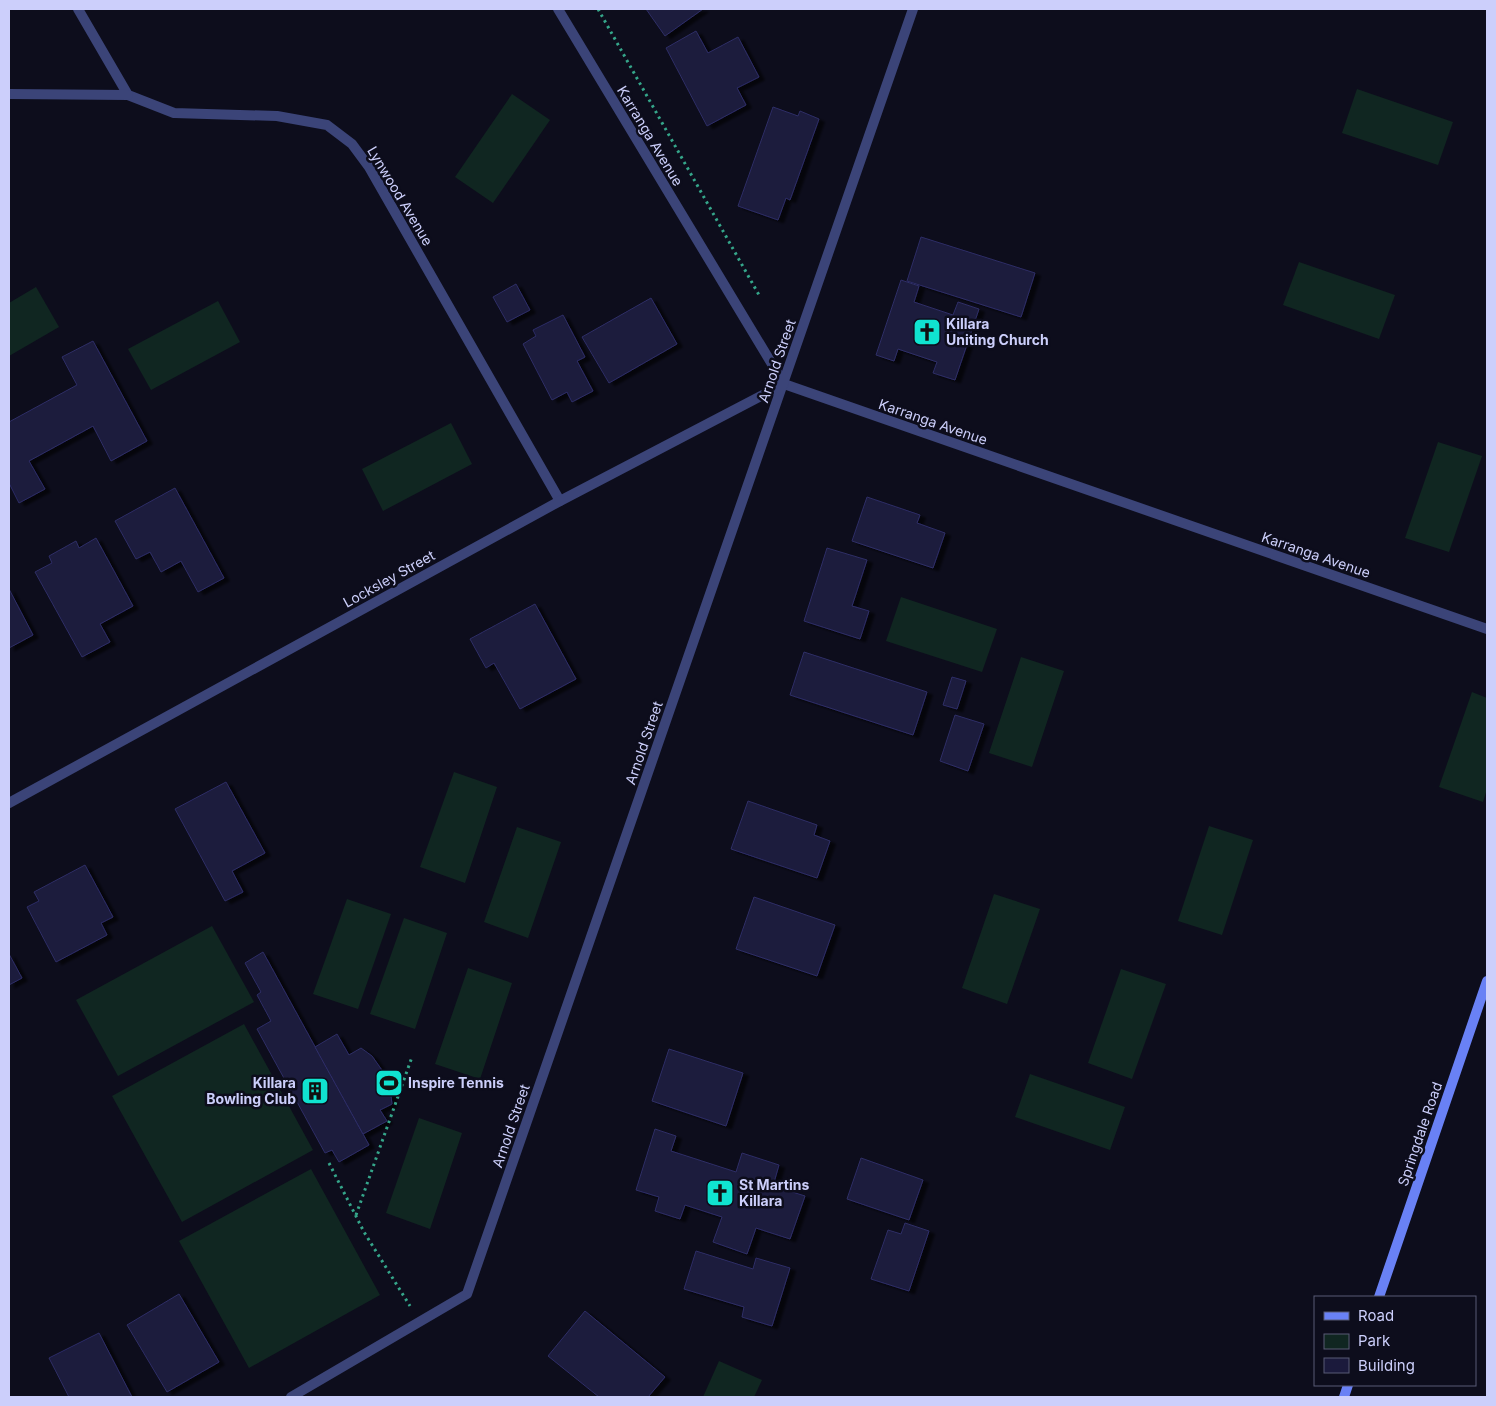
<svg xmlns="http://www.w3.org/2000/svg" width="1496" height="1406" viewBox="0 0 1496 1406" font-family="Inter,sans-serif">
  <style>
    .green { fill: #102621 }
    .building { fill: #1b1a3c; stroke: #2e2e66; filter: url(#shadow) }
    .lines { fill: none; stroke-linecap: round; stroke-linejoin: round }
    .path { stroke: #35a68a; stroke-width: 3; stroke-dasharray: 2.5 4; stroke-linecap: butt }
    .minor { stroke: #3b4478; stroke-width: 10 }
    .secondary { stroke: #6981f5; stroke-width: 10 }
    .labels { text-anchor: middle; stroke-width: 5; stroke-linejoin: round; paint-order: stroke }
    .street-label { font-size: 14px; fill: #cccffb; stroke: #0d0d1c }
    .poi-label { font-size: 14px; font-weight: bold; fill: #cccffb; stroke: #0d0d1c; text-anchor: start }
  </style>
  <defs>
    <filter id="shadow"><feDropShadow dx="5.5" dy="3" stdDeviation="1" flood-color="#0009"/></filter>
  </defs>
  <rect width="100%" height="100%" fill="#0d0d1c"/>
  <g class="green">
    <polygon points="1357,89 1453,122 1438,165 1342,133"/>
    <polygon points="512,94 550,120 493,203 455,177"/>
    <polygon points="1299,262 1395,295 1379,339 1283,305"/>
    <polygon points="36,287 59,327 9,356 9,303"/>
    <polygon points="218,301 240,342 151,390 128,349"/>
    <polygon points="451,423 472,464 383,511 362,469"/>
    <polygon points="1438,442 1482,456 1449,552 1405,538"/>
    <polygon points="901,597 997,629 982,672 886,641"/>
    <polygon points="1021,657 1064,671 1032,767 989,753"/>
    <polygon points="1472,692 1487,698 1487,789 1483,802 1439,787"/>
    <polygon points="454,772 497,787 465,883 420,867"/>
    <polygon points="1209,826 1253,840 1222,935 1178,921"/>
    <polygon points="517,827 561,842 528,938 484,922"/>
    <polygon points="994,894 1040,909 1007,1004 962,988"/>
    <polygon points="347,899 391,914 358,1009 313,994"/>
    <polygon points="404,918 447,933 415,1029 370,1014"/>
    <polygon points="212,926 254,1002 118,1076 76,1000"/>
    <polygon points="468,968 512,983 480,1079 435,1064"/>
    <polygon points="1121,969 1166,984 1132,1079 1088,1063"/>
    <polygon points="244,1024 313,1150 182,1222 112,1096"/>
    <polygon points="1030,1074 1125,1107 1110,1150 1015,1117"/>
    <polygon points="419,1118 462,1133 430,1229 386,1213"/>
    <polygon points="311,1169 380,1295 249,1368 179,1241"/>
    <polygon points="719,1361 762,1380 754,1397 703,1397"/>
  </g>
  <g class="building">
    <polygon points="646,9 703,9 665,36"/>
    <polygon points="696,31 708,53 738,37 759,77 737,88 746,105 707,126 666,48"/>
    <polygon points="773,107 798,116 800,111 819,119 790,200 786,198 778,220 738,206"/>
    <polygon points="921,237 1035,273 1021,317 907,281"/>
    <polygon points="901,280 919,286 914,302 953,315 958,302 979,309 955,380 933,373 937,362 898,349 894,361 876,355"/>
    <polygon points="516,284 530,310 507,322 493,297"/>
    <polygon points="651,298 677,344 609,383 582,337"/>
    <polygon points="563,315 585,357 577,361 593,391 572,402 567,392 552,400 523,344 536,336 533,330"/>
    <polygon points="93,341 147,441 111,461 93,426 29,461 45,489 19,503 9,483 9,422 77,385 62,357"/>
    <polygon points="175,488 224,578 198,592 181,561 161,572 150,552 136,559 115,521"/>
    <polygon points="867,497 920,515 917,523 945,533 933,568 852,541"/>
    <polygon points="96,538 133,606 100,624 110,642 82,657 35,572 52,563 49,556 76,541 79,548"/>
    <polygon points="827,548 867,560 852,606 869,611 860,639 804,621"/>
    <polygon points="9,589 33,635 9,648"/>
    <polygon points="535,604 576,679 520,709 494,663 486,668 470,639"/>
    <polygon points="804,652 927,692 913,735 790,695"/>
    <polygon points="952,677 966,681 957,709 943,705"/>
    <polygon points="955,715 984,724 968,771 940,761"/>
    <polygon points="226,782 265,853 232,871 243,892 225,901 175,809"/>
    <polygon points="748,801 817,825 814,835 830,841 817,878 731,849"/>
    <polygon points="85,865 113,917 101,923 107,935 56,962 27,907 39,901 34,892"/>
    <polygon points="754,897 835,925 817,976 736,949"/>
    <polygon points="263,952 369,1145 339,1162 332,1150 325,1153 257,1029 271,1021 257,995 261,992 245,963"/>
    <polygon points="9,954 22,978 9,985"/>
    <polygon points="337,1034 349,1055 361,1048 372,1056 384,1073 390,1088 392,1104 380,1110 387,1121 363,1134 315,1047"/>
    <polygon points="669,1049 743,1073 726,1126 652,1101"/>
    <polygon points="655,1129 676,1136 671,1151 736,1172 742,1153 779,1165 773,1186 805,1196 790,1239 756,1228 747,1254 713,1242 722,1217 685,1205 680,1219 655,1211 659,1197 636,1190"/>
    <polygon points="861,1158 923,1180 909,1220 847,1199"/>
    <polygon points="905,1223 929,1231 909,1291 871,1279 888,1230 901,1234"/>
    <polygon points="696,1251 753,1269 756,1258 790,1268 772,1326 742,1317 744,1307 684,1289"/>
    <polygon points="179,1294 219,1362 167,1392 127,1325"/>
    <polygon points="585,1311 665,1377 648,1397 599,1397 548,1356"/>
    <polygon points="99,1333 132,1397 69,1397 49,1358"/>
  </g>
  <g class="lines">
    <g class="path">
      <polyline points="598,9 759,295"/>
      <polyline points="329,1163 364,1232 410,1306"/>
      <polyline points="356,1215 412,1057"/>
    </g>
    <g class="minor">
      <polyline points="78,9 128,95 174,113 277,116 327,125 352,144 369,167 560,501"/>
      <polyline points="558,9 784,384 1487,629"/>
      <polyline points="9,94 128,95"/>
      <polyline points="9,803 560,501 784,384"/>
      <polyline points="291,1397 467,1294 913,9"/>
    </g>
    <g class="secondary">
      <polyline points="1379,1297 1487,981"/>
      <polyline points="1344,1397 1348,1385"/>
    </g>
  </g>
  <defs>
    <symbol id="church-square" viewBox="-11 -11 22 22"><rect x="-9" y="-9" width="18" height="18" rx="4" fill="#10e3d0" stroke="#0d0d1c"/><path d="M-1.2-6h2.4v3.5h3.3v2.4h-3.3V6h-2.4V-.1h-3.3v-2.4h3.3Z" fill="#111"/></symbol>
    <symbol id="stadium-square" viewBox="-11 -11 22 22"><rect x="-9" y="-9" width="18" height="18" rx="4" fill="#10e3d0" stroke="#0d0d1c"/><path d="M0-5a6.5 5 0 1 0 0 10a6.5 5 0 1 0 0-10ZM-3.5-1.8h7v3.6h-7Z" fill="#111"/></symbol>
    <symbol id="building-square" viewBox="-11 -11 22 22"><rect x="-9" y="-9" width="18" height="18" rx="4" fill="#10e3d0" stroke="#0d0d1c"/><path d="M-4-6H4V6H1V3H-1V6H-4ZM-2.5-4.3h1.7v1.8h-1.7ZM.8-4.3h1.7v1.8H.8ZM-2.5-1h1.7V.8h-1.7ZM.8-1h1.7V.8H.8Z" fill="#111"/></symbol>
  </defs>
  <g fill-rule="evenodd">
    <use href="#church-square" x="911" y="316" width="32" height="32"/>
    <use href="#stadium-square" x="373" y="1067" width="32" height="32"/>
    <use href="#building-square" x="299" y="1075" width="32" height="32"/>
    <use href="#church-square" x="704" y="1177" width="32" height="32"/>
  </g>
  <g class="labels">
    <g class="street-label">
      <text transform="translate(650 136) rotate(59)" y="5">Karranga Avenue</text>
      <text transform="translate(400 196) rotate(59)" y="5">Lynwood Avenue</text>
      <text transform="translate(777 361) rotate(-71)" y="5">Arnold Street</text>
      <text transform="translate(933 422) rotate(19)" y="5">Karranga Avenue</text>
      <text transform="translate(1316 555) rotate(19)" y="5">Karranga Avenue</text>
      <text transform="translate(389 579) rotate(-29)" y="5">Locksley Street</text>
      <text transform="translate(644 743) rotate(-71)" y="5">Arnold Street</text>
      <text transform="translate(511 1126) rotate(-71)" y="5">Arnold Street</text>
      <text transform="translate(1420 1134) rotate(-71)" y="5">Springdale Road</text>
    </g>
    <g class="poi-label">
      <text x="946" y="329">Killara<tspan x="946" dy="16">Uniting Church</tspan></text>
      <text x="296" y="1088" text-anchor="end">Killara<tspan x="296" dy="16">Bowling Club</tspan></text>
      <text x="408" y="1088">Inspire Tennis</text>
      <text x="739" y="1190">St Martins<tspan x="739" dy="16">Killara</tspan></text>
    </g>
  </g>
  <rect width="1496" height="1406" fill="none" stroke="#cccffb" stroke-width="20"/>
  <rect x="1314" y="1296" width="162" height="90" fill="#0d0d1c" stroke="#595b75"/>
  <rect x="1324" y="1312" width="25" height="8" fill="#6981f5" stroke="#595b75"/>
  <text x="1358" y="1321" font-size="15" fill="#cccffb">Road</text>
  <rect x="1324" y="1334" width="25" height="15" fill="#102621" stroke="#595b75"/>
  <text x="1358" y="1346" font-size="15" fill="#cccffb">Park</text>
  <rect x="1324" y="1358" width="25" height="15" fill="#1b1a3c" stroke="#595b75"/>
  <text x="1358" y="1371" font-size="15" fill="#cccffb">Building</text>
</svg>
